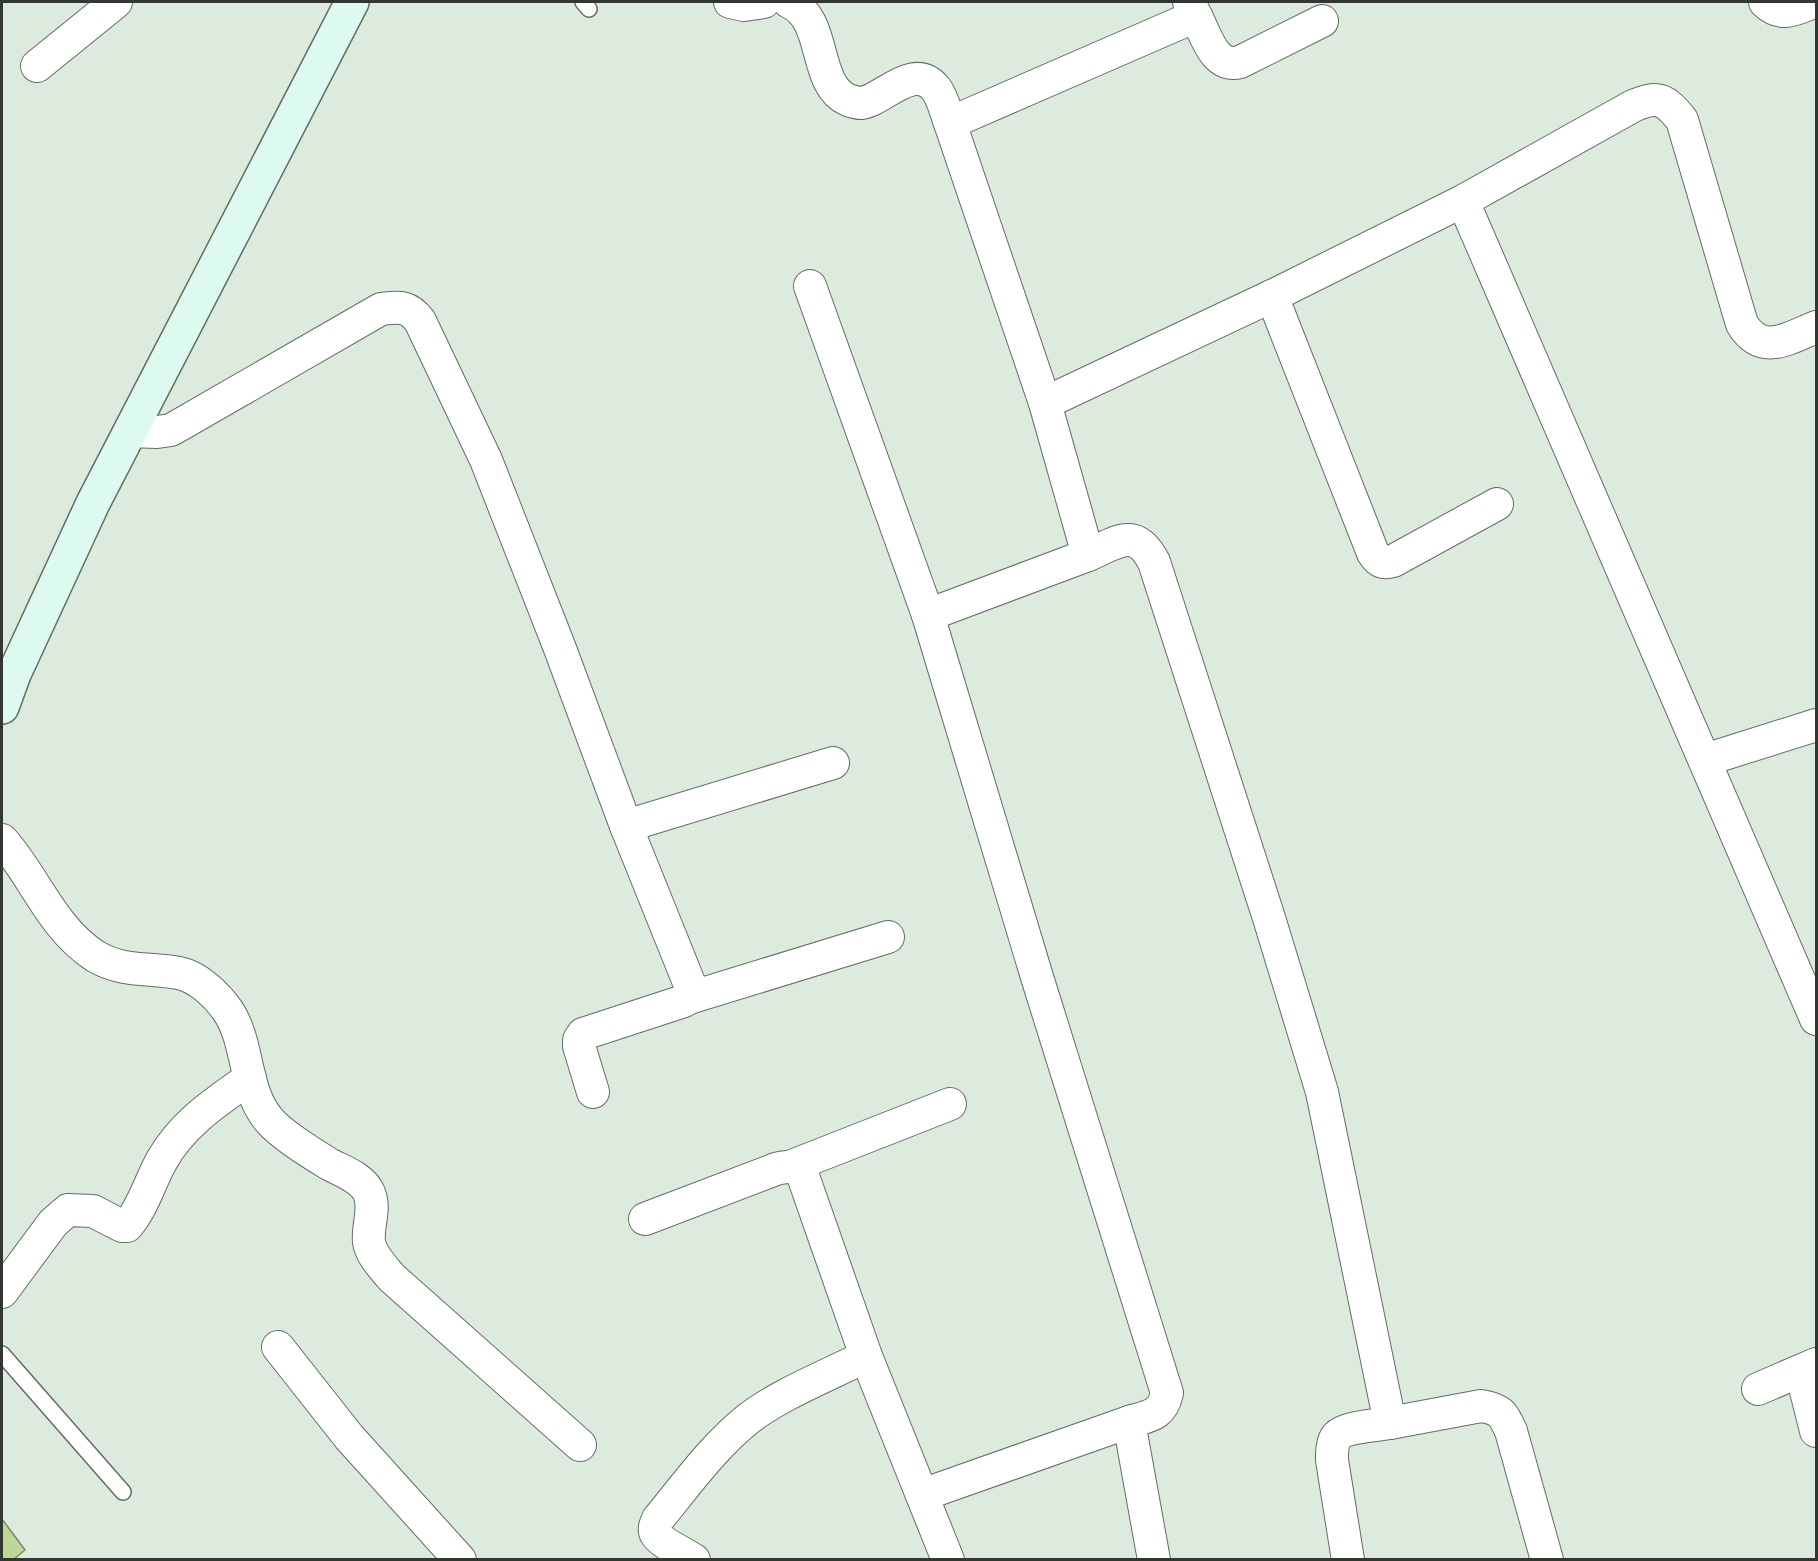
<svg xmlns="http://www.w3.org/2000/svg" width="1818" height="1561" viewBox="0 0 1818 1561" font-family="'Golos Text',sans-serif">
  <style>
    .building { fill: #bcd796; stroke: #7f8477; stroke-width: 1.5 }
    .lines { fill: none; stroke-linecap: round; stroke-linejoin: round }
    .lane-casing { stroke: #626d63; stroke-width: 18 }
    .street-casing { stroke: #626d63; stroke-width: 34 }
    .secondary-casing { stroke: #626d63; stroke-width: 36 }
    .lane { stroke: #fff; stroke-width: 15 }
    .street { stroke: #fff; stroke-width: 32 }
    .secondary { stroke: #dcfaf0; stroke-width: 33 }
  </style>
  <rect width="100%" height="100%" fill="#ddeade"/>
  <polygon class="building" points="2,1519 25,1550 13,1560 2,1560"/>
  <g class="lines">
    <defs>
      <g id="lane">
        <polyline points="583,2 589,9"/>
        <polyline points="2,1354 123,1492"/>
      </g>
      <g id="street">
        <polyline points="730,2 744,5 764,2"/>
        <path d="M789,2C828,19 812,84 848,100C851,101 859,103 862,103C883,100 914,61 936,89C943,98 946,113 950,123L1045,403L1088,555C1118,542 1135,526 1154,562L1269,918L1322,1092L1390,1423L1481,1406C1500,1409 1503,1413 1511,1431L1547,1560"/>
        <path d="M1765,2C1782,18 1795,9 1814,2"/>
        <path d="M1196,16C1206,35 1214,69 1240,62L1322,21"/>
        <polyline points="37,66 116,2"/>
        <polyline points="950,123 1196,16 1189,2"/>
        <polyline points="1463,201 1816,1019"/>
        <polyline points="810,286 928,615"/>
        <path d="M1272,296L1373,553C1379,562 1383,564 1393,561L1497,504"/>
        <path d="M1045,403L1272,296L1463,201L1633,106C1658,95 1665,99 1682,120L1742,324C1762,357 1789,338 1816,327"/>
        <path d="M130,431L157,432L171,430L381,309C399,307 408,305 420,321L486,460L559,646L626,826L690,985L689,998L684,1001L583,1034L579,1040V1046L593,1092"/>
        <path d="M1088,555L928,615L1037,977L1167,1393C1162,1416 1149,1416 1129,1422L1154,1560"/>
        <polyline points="1705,760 1816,725"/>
        <polyline points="626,826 833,763"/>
        <path d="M2,840C35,877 51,927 95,956C123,973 149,967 179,973C198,977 217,995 228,1011C250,1044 243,1091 270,1121C281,1134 314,1155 329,1164C342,1171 363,1178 369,1193C376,1209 367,1226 369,1242C371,1255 383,1267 391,1277L580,1445"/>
        <polyline points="689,998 888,937"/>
        <polyline points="792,1166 950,1104"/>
        <path d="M645,1219L776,1169C788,1166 796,1165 803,1176L866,1356L948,1560"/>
        <path d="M2,1292L53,1223L68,1210L93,1211L122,1226H127C143,1208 150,1181 162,1160C183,1123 216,1102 250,1078"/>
        <polyline points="278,1347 349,1437 460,1560"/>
        <polyline points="1801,1371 1816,1431"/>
        <polyline points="1758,1389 1816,1364"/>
        <polyline points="922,1495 1129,1422"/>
        <path d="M694,1560C685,1554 660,1542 656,1534C653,1529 656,1523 658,1519C686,1485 713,1447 748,1419C780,1394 829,1375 866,1356"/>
        <path d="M1348,1560L1332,1460C1332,1452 1332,1442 1337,1436C1345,1427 1378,1425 1390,1423"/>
      </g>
      <polyline id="secondary" points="2,707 14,674 93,503 352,2"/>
    </defs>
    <use href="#lane" class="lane-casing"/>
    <use href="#street" class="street-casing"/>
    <use href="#secondary" class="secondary-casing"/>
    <use href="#lane" class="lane"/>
    <use href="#street" class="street"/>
    <use href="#secondary" class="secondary"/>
  </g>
  <rect width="1818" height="1561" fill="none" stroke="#323732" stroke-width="6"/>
</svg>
